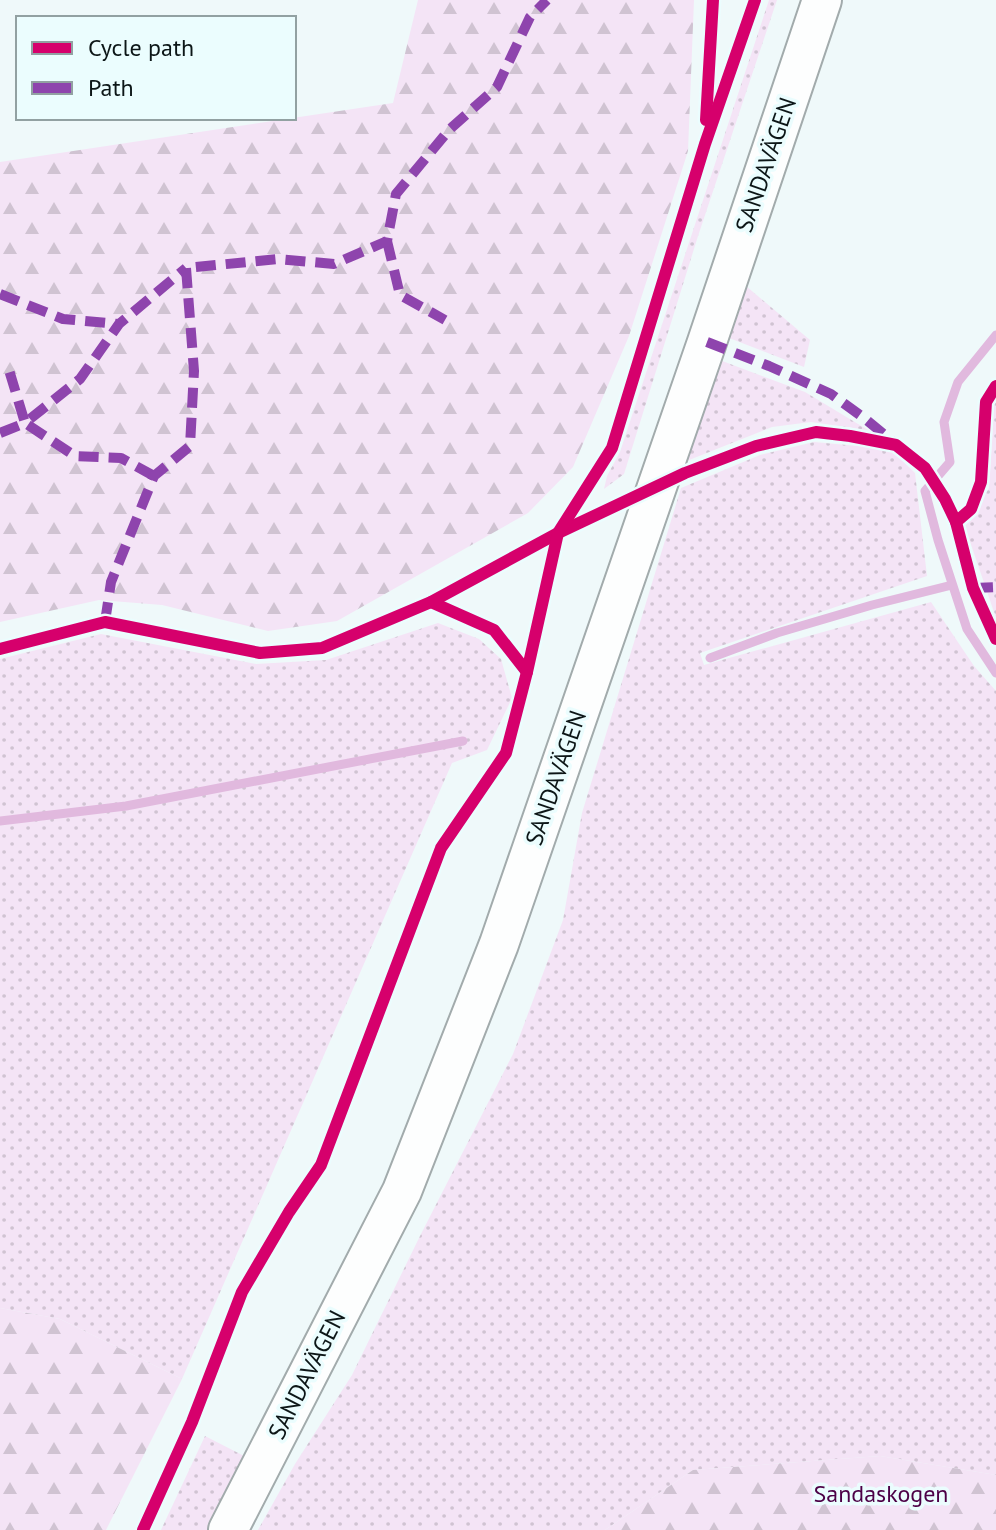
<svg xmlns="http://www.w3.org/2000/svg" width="996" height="1530" viewBox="0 0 996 1530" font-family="'PT Sans',sans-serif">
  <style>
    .grass { fill: url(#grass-dots) }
    .forest { fill: url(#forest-firs) }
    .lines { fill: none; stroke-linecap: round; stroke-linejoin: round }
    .stream { stroke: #e1b9de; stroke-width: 9 }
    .tertiary-casing { stroke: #a2abac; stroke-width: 42 }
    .tertiary { stroke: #fdfefe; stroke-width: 38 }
    .quiet { stroke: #8e44ad; stroke-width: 10; stroke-dasharray: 20 10; stroke-linecap: butt }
    .cycleway-casing { stroke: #ebfdfe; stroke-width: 17 }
    .cycleway { stroke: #d6006c; stroke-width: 12 }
    .labels { text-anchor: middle; stroke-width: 7; stroke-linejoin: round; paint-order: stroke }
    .street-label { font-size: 24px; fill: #0c1617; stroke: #ebfdfe }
    .park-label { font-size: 24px; fill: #4c0047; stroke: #ebfdfe }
  </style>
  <defs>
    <pattern id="grass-dots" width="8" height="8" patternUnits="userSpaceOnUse" patternTransform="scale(2)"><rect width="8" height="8" fill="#f4e4f6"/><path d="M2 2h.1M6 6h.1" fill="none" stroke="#d0c3d2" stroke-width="1.8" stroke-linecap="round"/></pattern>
    <pattern id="forest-firs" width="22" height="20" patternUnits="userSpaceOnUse" patternTransform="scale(2)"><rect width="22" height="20" fill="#f4e4f6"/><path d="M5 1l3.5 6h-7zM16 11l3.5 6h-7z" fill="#d0c3d2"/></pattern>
  </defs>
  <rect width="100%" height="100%" fill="#eff9fa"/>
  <g class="grass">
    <polygon points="769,0 777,0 698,236 624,474 604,489 607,476 620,452"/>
    <polygon points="746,286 810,340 804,367 729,338"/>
    <polygon points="717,359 805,392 868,430 811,422 772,427 684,462"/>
    <polygon points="996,402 996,618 964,524 977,509 989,488 994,405"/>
    <polygon points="814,442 890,449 915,473 927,576 700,653 704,665 931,602 974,666 996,691 996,1475 880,1456 693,1470 605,1530 258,1530 295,1464 352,1375 420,1236 513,1054 563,920 582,813 681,488 760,455"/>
    <polygon points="438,623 479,639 501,659 512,698 487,750 452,763 182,1379 60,1319 0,1308 0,659 101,634 256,664 326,660"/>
    <polygon points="205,1436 246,1457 209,1530 161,1530"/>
  </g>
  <g class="forest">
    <polygon points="418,0 694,0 688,151 629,336 573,467 528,513 337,621 268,631 162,605 99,600 0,622 0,162 393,103"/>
    <polygon points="0,1308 60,1319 182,1379 106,1530 0,1530"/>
    <polygon points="880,1456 996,1475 996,1530 605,1530 693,1470"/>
  </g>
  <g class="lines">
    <g class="stream">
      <polyline points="996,335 958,382 944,422 950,462 925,491 938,540 967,629 996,673"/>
      <polyline points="710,658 777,633 872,605 952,585"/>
      <polyline points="0,821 126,806 463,741"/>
    </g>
    <defs>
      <polyline id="tertiary" points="228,1530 402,1191 499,944 707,342 822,0"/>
    </defs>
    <use href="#tertiary" class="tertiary-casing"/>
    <use href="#tertiary" class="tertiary"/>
    <g class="quiet">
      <polyline points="387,241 400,295 445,320"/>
      <polyline points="0,294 63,319 119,324"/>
      <polyline points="707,342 769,366 831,394 864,418 892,441"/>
      <polyline points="0,433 25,423 9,370"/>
      <polyline points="154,476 121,458 75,456 25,423 80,379 119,324 186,268"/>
      <polyline points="973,588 996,587"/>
      <polyline points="105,622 111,582 154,476 190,446 194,371 186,268 278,259 334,264 387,241 396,194 449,130 497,87 530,17 547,0"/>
    </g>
    <defs>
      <g id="cycleway">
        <polyline points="706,120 713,0"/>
        <polyline points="956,522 971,509 981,482 986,402 996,386"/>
        <polyline points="431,602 494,630 527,672"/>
        <polyline points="0,649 105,622 260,653 322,648 431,602 558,533 685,473 756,446 816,432 850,436 896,445 925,468 945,499 956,522 973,588 996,639"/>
        <polyline points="143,1530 192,1422 242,1292 289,1212 321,1165 441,848 506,753 527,672 558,533 612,448 705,144 755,0"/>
      </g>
    </defs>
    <use href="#cycleway" class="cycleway-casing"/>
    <use href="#cycleway" class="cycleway"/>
  </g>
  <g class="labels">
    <g class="street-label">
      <text transform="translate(766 165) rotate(-71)" y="8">SANDAVÄGEN</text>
      <text transform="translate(556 778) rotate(-71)" y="8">SANDAVÄGEN</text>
      <text transform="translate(307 1375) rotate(-63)" y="8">SANDAVÄGEN</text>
    </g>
    <g class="park-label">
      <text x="881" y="1502">Sandaskogen</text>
    </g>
  </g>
  <rect x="16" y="16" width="280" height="104" fill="#ebfdfe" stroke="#92a1a2" stroke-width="2"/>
  <rect x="32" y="42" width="40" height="12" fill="#d6006c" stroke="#92a1a2" stroke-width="2"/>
  <text x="88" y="56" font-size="24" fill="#0c1617">Cycle path</text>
  <rect x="32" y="82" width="40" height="12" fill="#8e44ad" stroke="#92a1a2" stroke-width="2"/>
  <text x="88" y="96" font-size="24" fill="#0c1617">Path</text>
</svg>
